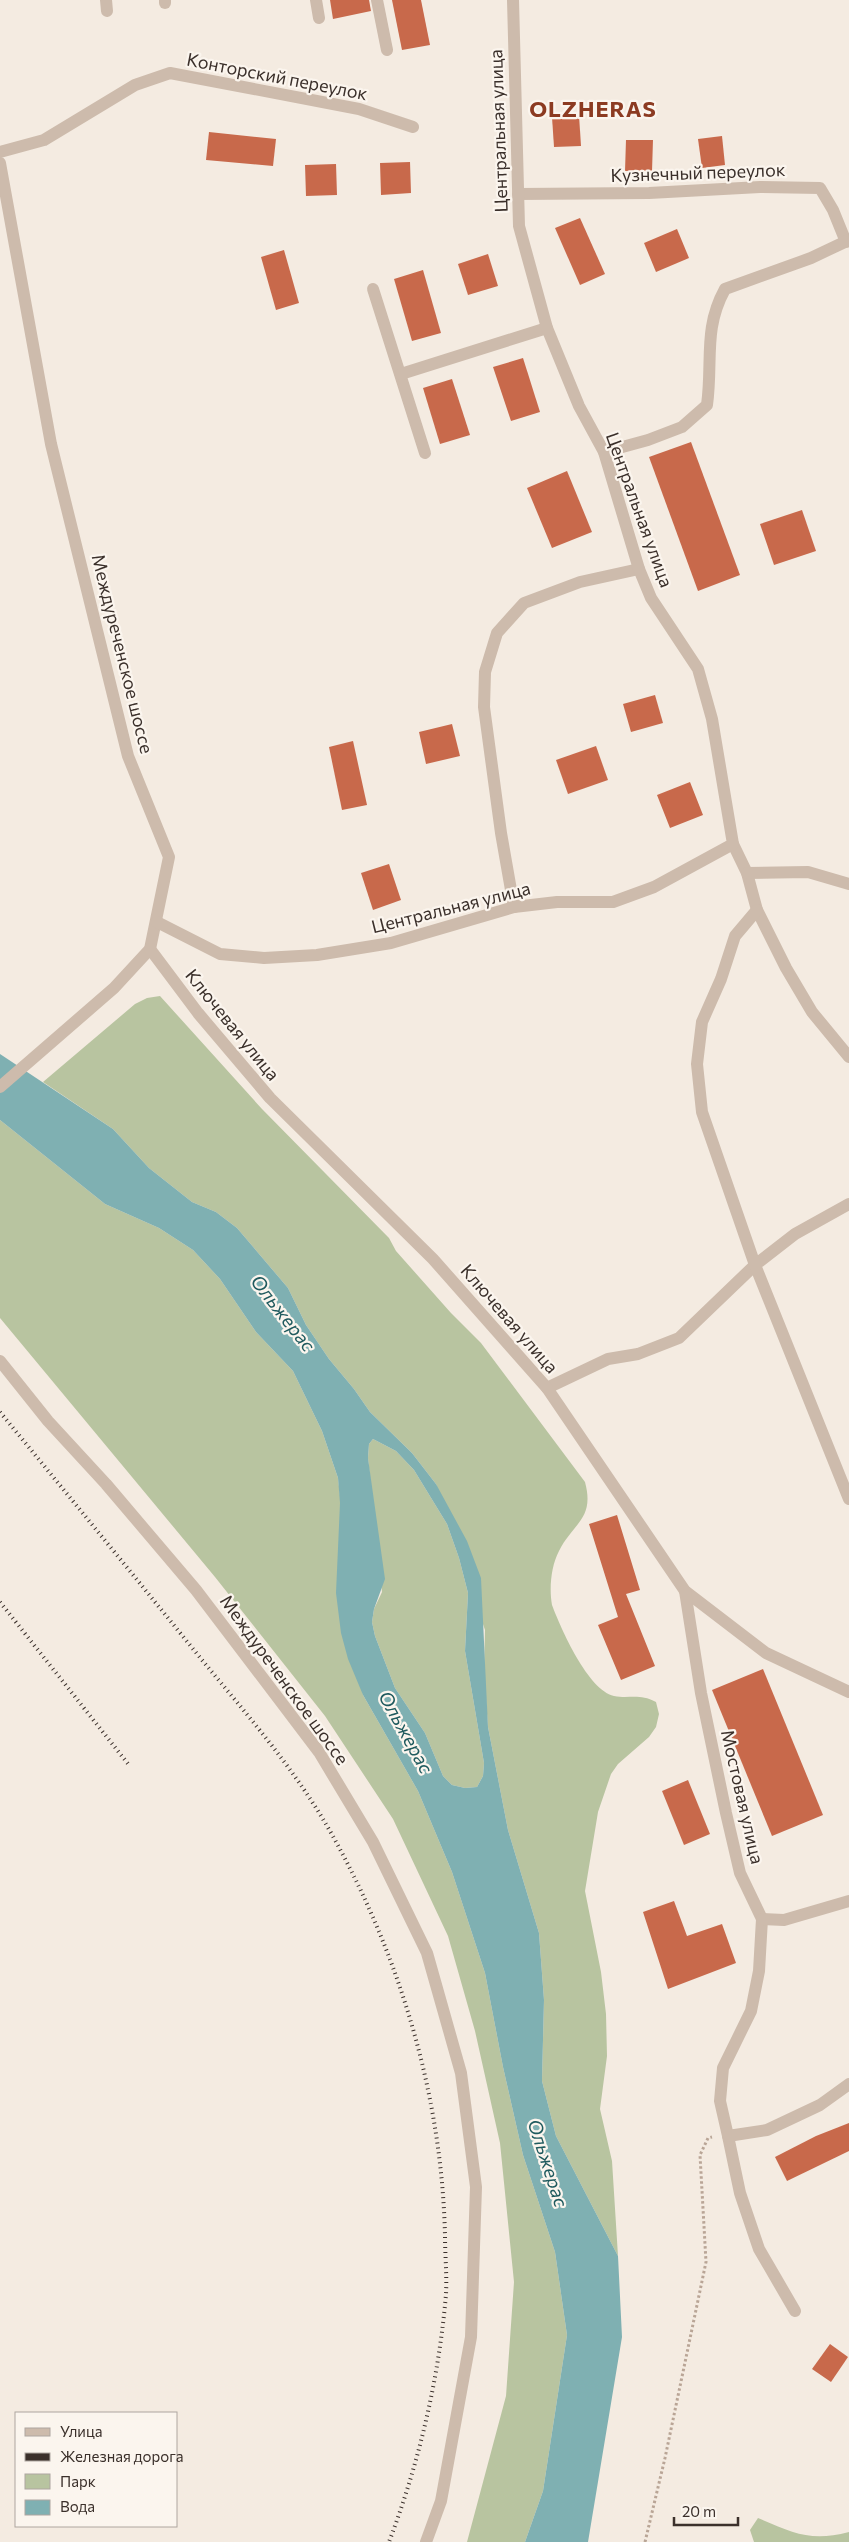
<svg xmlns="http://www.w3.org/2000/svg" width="849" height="2542" viewBox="0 0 849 2542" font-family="Commissioner,sans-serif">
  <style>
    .green { fill: #b8c4a0 }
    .water { fill: #7fb0b2; fill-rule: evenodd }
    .building { fill: #c8694b }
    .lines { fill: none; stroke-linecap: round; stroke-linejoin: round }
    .path { stroke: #b9a596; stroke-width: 3; stroke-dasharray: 2.5 2.5; stroke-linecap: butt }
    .service { stroke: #cdbbac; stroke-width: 12 }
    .minor { stroke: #cdbbac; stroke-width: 12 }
    .rail { stroke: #3b302b; stroke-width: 4; stroke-dasharray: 1 4; stroke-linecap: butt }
    .labels { text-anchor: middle; stroke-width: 4.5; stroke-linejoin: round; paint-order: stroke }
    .street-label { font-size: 18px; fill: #3b302b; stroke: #fbf5ee }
    .water-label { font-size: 19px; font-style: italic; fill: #1f5a5e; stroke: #fbf5ee }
    .district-label { font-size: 22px; font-weight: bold; letter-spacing: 1px; fill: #8c3b22; stroke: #fbf5ee }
  </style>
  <rect width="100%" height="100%" fill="#f4ebe1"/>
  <g class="green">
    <path d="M160,996L262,1109L389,1238L396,1251L451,1313L481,1343L585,1482C595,1519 573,1523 559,1551C551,1566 549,1589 552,1605C561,1629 588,1690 614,1696C630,1699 639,1693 656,1702L659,1714L656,1727L649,1737L618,1764L611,1774L598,1812L585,1891L601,1972L606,2014L607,2056L600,2109L612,2161L618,2256L556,2136L542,2081L544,2000L539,1933L508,1830L488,1727L484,1672L485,1630L436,1484L412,1453L370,1412L354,1389L329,1359L306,1325L288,1288L237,1228L216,1212L192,1202L149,1168L113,1129L43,1082L135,1004L147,998Z"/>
    <polygon points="0,1120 105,1204 159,1228 193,1250 220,1279 256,1332 293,1371 322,1431 338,1478 363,1695 418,1791 452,1872 485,1973 503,2067 523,2155 555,2252 567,2335 543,2491 525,2542 467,2542 506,2396 514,2282 500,2143 475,2031 448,1936 393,1819 325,1716 215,1577 0,1318"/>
    <polygon points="373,1439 396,1451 414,1470 447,1524 459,1558 468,1593 465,1651 484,1763 483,1776 477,1787 465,1788 452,1785 443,1776 425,1733 395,1688 375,1636 372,1622 374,1609 382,1592 368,1458 369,1444"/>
    <path d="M758,2518C794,2533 810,2542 849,2532V2542H754L750,2530Z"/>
  </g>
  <path class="water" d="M0,1054L113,1129L149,1168L192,1202L216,1212L237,1228L288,1288L306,1325L329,1359L354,1389L370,1412L412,1453L436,1484L467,1541L481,1578L488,1727L508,1830L539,1933L544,2000L542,2081L556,2136L618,2256L622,2337L588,2542H525L543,2491L567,2335L555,2252L523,2155L503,2067L485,1973L452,1872L418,1791L363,1695L348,1659L341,1633L336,1593L340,1503L338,1478L322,1431L293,1371L256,1332L220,1279L193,1250L159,1228L105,1204L0,1120ZM373,1439L396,1451L414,1470L447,1524L459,1558L468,1593L465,1651L484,1763L483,1776L477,1787L465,1788L452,1785L443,1776L425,1733L395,1688L375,1636L372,1622L374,1609L385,1579L368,1458L369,1444Z"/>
  <g class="building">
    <polygon points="330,0 369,0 371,11 333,19"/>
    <polygon points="392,0 421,0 430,45 402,50"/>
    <polygon points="579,115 581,146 554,147 552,117"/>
    <polygon points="209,132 276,139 273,166 206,160"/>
    <polygon points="722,136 725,165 702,168 698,139"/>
    <polygon points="626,140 653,140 652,171 625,171"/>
    <polygon points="410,162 411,193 381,195 380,163"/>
    <polygon points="336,164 337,195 306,196 305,165"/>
    <polygon points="580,218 605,274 580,285 555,228"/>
    <polygon points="677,229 689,258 656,272 644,243"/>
    <polygon points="284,250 299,303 276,310 261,257"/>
    <polygon points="488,254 498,286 468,295 458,264"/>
    <polygon points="423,270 441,333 412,341 394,279"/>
    <polygon points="523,358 540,412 511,421 493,367"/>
    <polygon points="452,379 470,435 440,444 423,388"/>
    <polygon points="691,442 740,575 698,591 649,457"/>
    <polygon points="567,471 592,532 552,548 527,488"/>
    <polygon points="802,510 816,551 774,565 760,524"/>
    <polygon points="655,695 663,723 631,732 623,704"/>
    <polygon points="452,724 460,756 426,764 419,732"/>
    <polygon points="353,741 367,805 342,810 329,747"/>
    <polygon points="596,746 608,780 568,794 556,760"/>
    <polygon points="690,782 703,815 670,828 657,795"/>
    <polygon points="389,864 401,900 373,910 361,873"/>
    <polygon points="617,1515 640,1590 626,1594 655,1666 621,1680 598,1625 618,1617 589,1524"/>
    <polygon points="763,1669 823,1815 772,1836 712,1690"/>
    <polygon points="688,1780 710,1834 684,1845 662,1791"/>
    <polygon points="674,1901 687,1936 722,1924 736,1963 668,1989 643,1912"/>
    <polygon points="849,2123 849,2151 787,2181 775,2157 816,2136"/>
    <polygon points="830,2344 848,2357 831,2382 812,2369"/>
  </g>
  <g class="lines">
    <polyline class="path" points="645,2542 665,2458 706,2262 700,2155 708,2138 712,2137"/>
    <g class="service">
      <polyline points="106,0 107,11"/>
      <polyline points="165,0 165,3"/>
      <polyline points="316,0 319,18"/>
      <polyline points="377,0 387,50"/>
      <polyline points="373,289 425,453"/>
      <polyline points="401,374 547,328"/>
      <polyline points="547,1388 608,1359 638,1354 679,1338 755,1265 795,1234 849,1204"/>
      <polyline points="728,2136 740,2193 759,2249 795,2311"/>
    </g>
    <g class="minor">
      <polyline points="0,152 44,140 135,85 170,73 359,109 413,127"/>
      <polyline points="0,163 51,444 128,756 169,857 150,949 114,988 0,1087"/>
      <polyline points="518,194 649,193 760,187 820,188 833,210 846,242"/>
      <path d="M604,452L648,440L682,427L707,405C713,361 703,329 725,289L811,258L849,240"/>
      <polyline points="733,844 747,873 757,910 786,968 812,1012 849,1057"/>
      <polyline points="747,873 808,872 849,884"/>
      <polyline points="514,907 501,833 484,707 485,672 497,633 524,603 580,582 639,569"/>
      <polyline points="757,910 735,936 721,979 702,1022 697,1064 702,1112 755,1265 849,1499"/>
      <polyline points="157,922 220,954 264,958 317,955 391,943 514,907 557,902 613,902 654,887 733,844 712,719 698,669 651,598 639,569 604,452 579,406 547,328 519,226 513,0"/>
      <polyline points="150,949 198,1013 270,1098 433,1259 547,1388 685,1591 766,1653 849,1692"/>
      <polyline points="0,1361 48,1421 106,1484 196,1590 319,1752 373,1842 427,1953 461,2073 476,2187 471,2337 441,2501 426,2542"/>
      <polyline points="685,1591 701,1693 726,1813 740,1873 762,1919 759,1971 751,2011 723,2068 720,2101 728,2136 767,2130 820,2105 849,2084"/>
      <polyline points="762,1919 784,1920 849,1901"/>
    </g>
    <g class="rail">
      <path d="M0,1412C68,1495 135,1577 202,1660C249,1717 299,1774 335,1840C401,1960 442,2098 445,2236C445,2255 447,2275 446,2294C439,2378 419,2463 389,2542"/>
      <polyline points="0,1602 129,1765"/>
    </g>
  </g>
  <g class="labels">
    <g class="street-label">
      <text transform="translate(277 77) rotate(11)" y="6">Конторский переулок</text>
      <text transform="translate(499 131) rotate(-92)" y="6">Центральная улица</text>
      <text transform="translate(698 173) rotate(-2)" y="6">Кузнечный переулок</text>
      <text transform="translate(639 510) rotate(70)" y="6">Центральная улица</text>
      <text transform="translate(122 654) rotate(76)" y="6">Междуреченское шоссе</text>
      <text transform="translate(451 908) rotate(-14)" y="6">Центральная улица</text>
      <text transform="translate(232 1025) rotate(51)" y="6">Ключевая улица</text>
      <text transform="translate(509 1319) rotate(49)" y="6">Ключевая улица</text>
      <text transform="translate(284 1680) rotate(54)" y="6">Междуреченское шоссе</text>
      <text transform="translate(742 1797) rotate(77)" y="6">Мостовая улица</text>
    </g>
    <g class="water-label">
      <text transform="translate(283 1313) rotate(52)" y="7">Ольжерас</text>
      <text transform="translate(406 1732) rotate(61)" y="7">Ольжерас</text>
      <text transform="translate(548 2163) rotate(72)" y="7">Ольжерас</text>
    </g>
    <g class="district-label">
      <text x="593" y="117">OLZHERAS</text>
    </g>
  </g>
  <rect x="15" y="2412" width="162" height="115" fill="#fbf5ee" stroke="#aea6a0"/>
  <rect x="25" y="2428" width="25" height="8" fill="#cdbbac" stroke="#aea6a0"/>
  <text x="60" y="2437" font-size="15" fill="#3b302b">Улица</text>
  <rect x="25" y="2453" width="25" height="8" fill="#3b302b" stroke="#aea6a0"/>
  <text x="60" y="2462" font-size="15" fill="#3b302b">Железная дорога</text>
  <rect x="25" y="2474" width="25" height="15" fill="#b8c4a0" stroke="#aea6a0"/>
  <text x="60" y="2487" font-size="15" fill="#3b302b">Парк</text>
  <rect x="25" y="2500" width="25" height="15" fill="#7fb0b2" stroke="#aea6a0"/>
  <text x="60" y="2512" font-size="15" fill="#3b302b">Вода</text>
  <path d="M674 2517v8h64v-8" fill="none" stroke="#3b302b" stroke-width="2.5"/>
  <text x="682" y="2517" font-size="15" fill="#3b302b" stroke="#fbf5ee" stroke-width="4" paint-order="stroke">20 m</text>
</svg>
